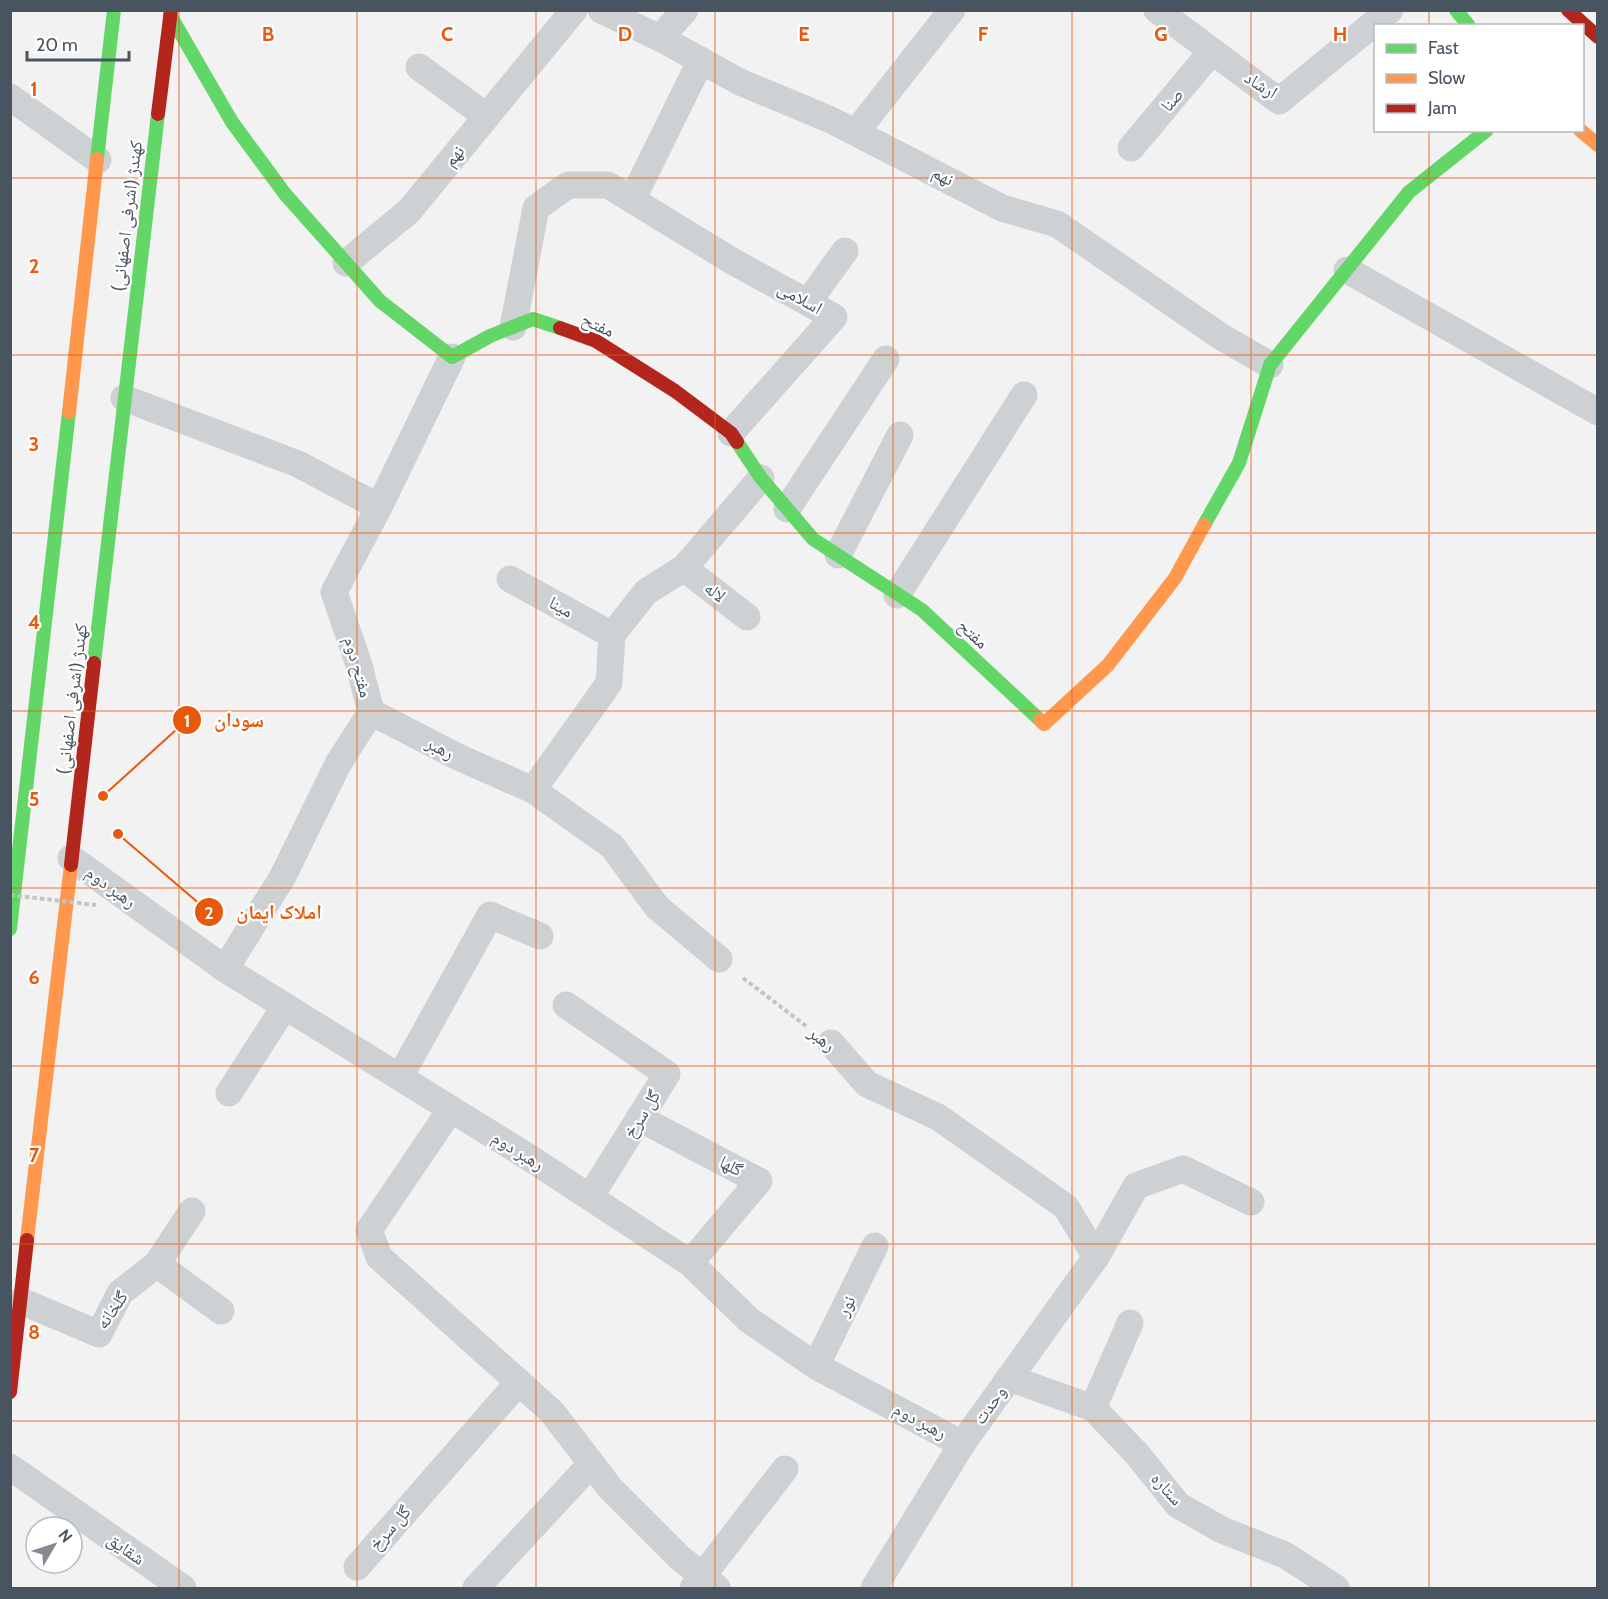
<svg xmlns="http://www.w3.org/2000/svg" width="1608" height="1599" viewBox="0 0 1608 1599" font-family="Cabin,'Noto Naskh Arabic',sans-serif">
  <style>
    .lines { fill: none; stroke-linecap: round; stroke-linejoin: round }
    .path { stroke: #bbc8c4; stroke-width: 4; stroke-dasharray: 4.5 3; stroke-linecap: butt }
    .street { stroke: #ced1d3; stroke-width: 27 }
    .fast { stroke: #63d668; stroke-width: 14 }
    .slow { stroke: #ff974d; stroke-width: 14 }
    .jam { stroke: #b3261e; stroke-width: 14 }
    .path-bridge { stroke: #bbc8c4; stroke-width: 4; stroke-dasharray: 4.5 3; stroke-linecap: butt }
    .grid { fill: none; stroke: #e8590c; stroke-width: 1.5; stroke-opacity: 0.55 }
    .labels { text-anchor: middle; stroke-width: 4.5; stroke-linejoin: round; paint-order: stroke }
    .street-label { font-size: 18px; fill: #485460; stroke: #fff }
    .grid-label { font-size: 20px; text-anchor: middle; font-weight: bold; fill: #e8590c; stroke: #fff; stroke-width: 4.5; stroke-linejoin: round; paint-order: stroke }
    .leader { fill: none; stroke: #e8590c; stroke-width: 2 }
    .callout-dot { fill: #e8590c; stroke: #fff; stroke-width: 2 }
    .mark-label { font-size: 18px; text-anchor: middle; font-weight: bold; fill: #fff }
    .callout-label { font-size: 20px; text-anchor: middle; font-weight: bold; fill: #e8590c; stroke: #fff; stroke-width: 4.5; stroke-linejoin: round; paint-order: stroke }
  </style>
  <rect width="100%" height="100%" fill="#f3f2f2"/>
  <g class="lines">
    <polyline class="path" points="743,978 806,1026"/>
    <g class="street">
      <polyline points="601,10 660,38 740,82 831,120 1002,208 1057,224 1220,336 1270,365"/>
      <polyline points="1157,10 1279,101 1390,10"/>
      <polyline points="660,38 685,10"/>
      <polyline points="419,67 486,116"/>
      <polyline points="10,97 98,160"/>
      <polyline points="856,132 952,10"/>
      <polyline points="1131,148 1212,51"/>
      <polyline points="632,200 701,60"/>
      <polyline points="346,263 409,211 574,10"/>
      <polyline points="1347,270 1598,412"/>
      <polyline points="808,302 845,251"/>
      <polyline points="513,327 536,208 568,185 608,185 732,261 834,317 731,433"/>
      <polyline points="124,398 298,464 379,507"/>
      <polyline points="787,509 886,359"/>
      <polyline points="838,555 900,435"/>
      <polyline points="684,568 747,617"/>
      <polyline points="510,579 612,635"/>
      <polyline points="897,595 1024,395"/>
      <polyline points="371,712 458,757 533,790 612,846 657,907 719,959"/>
      <polyline points="533,790 609,683 612,635 646,592 684,568 761,478"/>
      <polyline points="71,858 225,969 533,1160 690,1263 749,1320 816,1366 962,1444"/>
      <polyline points="225,969 282,878 338,764 371,712 359,665 334,592 379,507 452,357"/>
      <polyline points="566,1005 667,1074 590,1197"/>
      <polyline points="831,1043 867,1084 938,1117 1066,1207 1096,1257 1136,1186 1183,1169 1251,1202"/>
      <polyline points="400,1077 490,915 540,936"/>
      <polyline points="229,1093 285,1006"/>
      <polyline points="451,1109 369,1230 379,1257 552,1412 610,1488 680,1558 717,1588"/>
      <polyline points="639,1118 759,1181 690,1263"/>
      <polyline points="157,1264 192,1211"/>
      <polyline points="21,1301 99,1334 120,1293 157,1264 221,1311"/>
      <polyline points="816,1366 875,1246"/>
      <polyline points="1009,1378 1093,1408 1137,1454 1178,1505 1222,1530 1285,1555 1336,1588"/>
      <polyline points="1093,1408 1130,1323"/>
      <polyline points="10,1467 183,1588"/>
      <polyline points="357,1567 519,1382"/>
      <polyline points="476,1588 591,1464"/>
      <polyline points="693,1588 785,1469"/>
      <polyline points="874,1588 962,1444 1096,1257"/>
    </g>
    <g class="fast">
      <polyline points="1456,10 1469,26"/>
      <polyline points="170,15 232,122 285,194 380,301 452,357 490,336 533,319 560,328"/>
      <polyline points="97,159 114,10"/>
      <polyline points="737,442 761,478 813,539 922,610 1040,720"/>
      <polyline points="1204,525 1239,463 1270,365 1409,192 1487,130"/>
      <polyline points="94,663 158,114"/>
      <polyline points="10,929 69,412"/>
    </g>
    <g class="slow">
      <polyline points="1580,130 1598,145"/>
      <polyline points="69,412 97,159"/>
      <polyline points="1040,720 1044,724 1108,665 1175,578 1204,525"/>
      <polyline points="27,1240 71,865"/>
    </g>
    <g class="jam">
      <polyline points="1568,10 1598,37"/>
      <polyline points="158,114 171,10"/>
      <polyline points="560,328 596,341 675,391 731,433 737,442"/>
      <polyline points="71,865 94,663"/>
      <polyline points="10,1392 27,1240"/>
    </g>
    <polyline class="path-bridge" points="10,895 96,905"/>
  </g>
  <path class="grid" d="M179,10V1588M357,10V1588M536,10V1588M715,10V1588M893,10V1588M1072,10V1588M1251,10V1588M1429,10V26M1429,130V1588M10,178H1598M10,355H1598M10,533H1598M10,711H1598M10,888H1598M10,1066H1598M10,1244H1598M10,1421H1598"/>
  <g class="labels">
    <g class="street-label">
      <text transform="translate(1261 85) rotate(32)" y="6">ارشاد</text>
      <text transform="translate(1172 100) rotate(-50)" y="6">صنا</text>
      <text transform="translate(454 156) rotate(-51)" y="6">نهم</text>
      <text transform="translate(943 176) rotate(28)" y="6">نهم</text>
      <text transform="translate(127 216) rotate(-83)" y="6">کهندژ (اشرفی اصفهانی)</text>
      <text transform="translate(800 298) rotate(29)" y="6">اسلامی</text>
      <text transform="translate(598 325) rotate(25)" y="6">مفتح</text>
      <text transform="translate(715 592) rotate(38)" y="6">لاله</text>
      <text transform="translate(561 607) rotate(29)" y="6">مینا</text>
      <text transform="translate(973 634) rotate(43)" y="6">مفتح</text>
      <text transform="translate(358 667) rotate(74)" y="6">مفتح دوم</text>
      <text transform="translate(72 699) rotate(-83)" y="6">کهندژ (اشرفی اصفهانی)</text>
      <text transform="translate(440 748) rotate(27)" y="6">رهبر</text>
      <text transform="translate(111 887) rotate(36)" y="6">رهبر دوم</text>
      <text transform="translate(822 1039) rotate(39)" y="6">رهبر</text>
      <text transform="translate(642 1114) rotate(-58)" y="6">گل سرخ</text>
      <text transform="translate(518 1151) rotate(32)" y="6">رهبر دوم</text>
      <text transform="translate(731 1166) rotate(28)" y="6">گلها</text>
      <text transform="translate(846 1306) rotate(-64)" y="6">نور</text>
      <text transform="translate(112 1310) rotate(-55)" y="6">گلخانه</text>
      <text transform="translate(990 1405) rotate(-54)" y="6">وحدت</text>
      <text transform="translate(920 1421) rotate(28)" y="6">رهبر دوم</text>
      <text transform="translate(1167 1489) rotate(48)" y="6">ستاره</text>
      <text transform="translate(390 1528) rotate(-49)" y="6">گل سرخ</text>
      <text transform="translate(126 1549) rotate(35)" y="6">شقایق</text>
    </g>
  </g>
  <g class="grid-label">
    <text x="268" y="41">B</text>
    <text x="447" y="41">C</text>
    <text x="625" y="41">D</text>
    <text x="804" y="41">E</text>
    <text x="983" y="41">F</text>
    <text x="1161" y="41">G</text>
    <text x="1340" y="41">H</text>
    <text x="34" y="96">1</text>
    <text x="34" y="273">2</text>
    <text x="34" y="451">3</text>
    <text x="34" y="629">4</text>
    <text x="34" y="806">5</text>
    <text x="34" y="984">6</text>
    <text x="34" y="1162">7</text>
    <text x="34" y="1339">8</text>
  </g>
  <path class="leader" d="M103 796L187 720M118 834L209 912"/>
  <g class="callout-dot">
    <circle cx="103" cy="796" r="6"/>
    <circle cx="118" cy="834" r="6"/>
    <circle cx="187" cy="720" r="15"/>
    <circle cx="209" cy="912" r="15"/>
  </g>
  <g class="mark-label">
    <text x="187" y="727">1</text>
    <text x="209" y="919">2</text>
  </g>
  <g class="callout-label">
    <text x="239" y="727">سودان</text>
    <text x="279" y="919">املاک ایمان</text>
  </g>
  <rect width="1608" height="1599" fill="none" stroke="#485460" stroke-width="24"/>
  <rect x="1374" y="24" width="210" height="108" fill="#ffffff" stroke="#b6bbbf" stroke-width="1.5"/>
  <rect x="1386" y="44" width="30" height="9" fill="#63d668" stroke="#b6bbbf" stroke-width="1.5"/>
  <text x="1428" y="54" font-size="18" fill="#485460">Fast</text>
  <rect x="1386" y="74" width="30" height="9" fill="#ff974d" stroke="#b6bbbf" stroke-width="1.5"/>
  <text x="1428" y="84" font-size="18" fill="#485460">Slow</text>
  <rect x="1386" y="104" width="30" height="9" fill="#b3261e" stroke="#b6bbbf" stroke-width="1.5"/>
  <text x="1428" y="114" font-size="18" fill="#485460">Jam</text>
  <g transform="translate(54 1545) rotate(51)"><circle r="28" fill="#ffffff" stroke="#b6bbbf" stroke-width="1.5"/>
  <path d="M0-4.5L10 22L0 15L-10 22Z" fill="#848b93"/>
  <text y="-9" font-size="16" font-weight="bold" text-anchor="middle" fill="#485460">N</text>
  </g>
  <path d="M27 51v9h102v-9" fill="none" stroke="#485460" stroke-width="3"/>
  <text x="36" y="51" font-size="18" fill="#485460" stroke="#ffffff" stroke-width="4.5" paint-order="stroke">20 m</text>
</svg>
